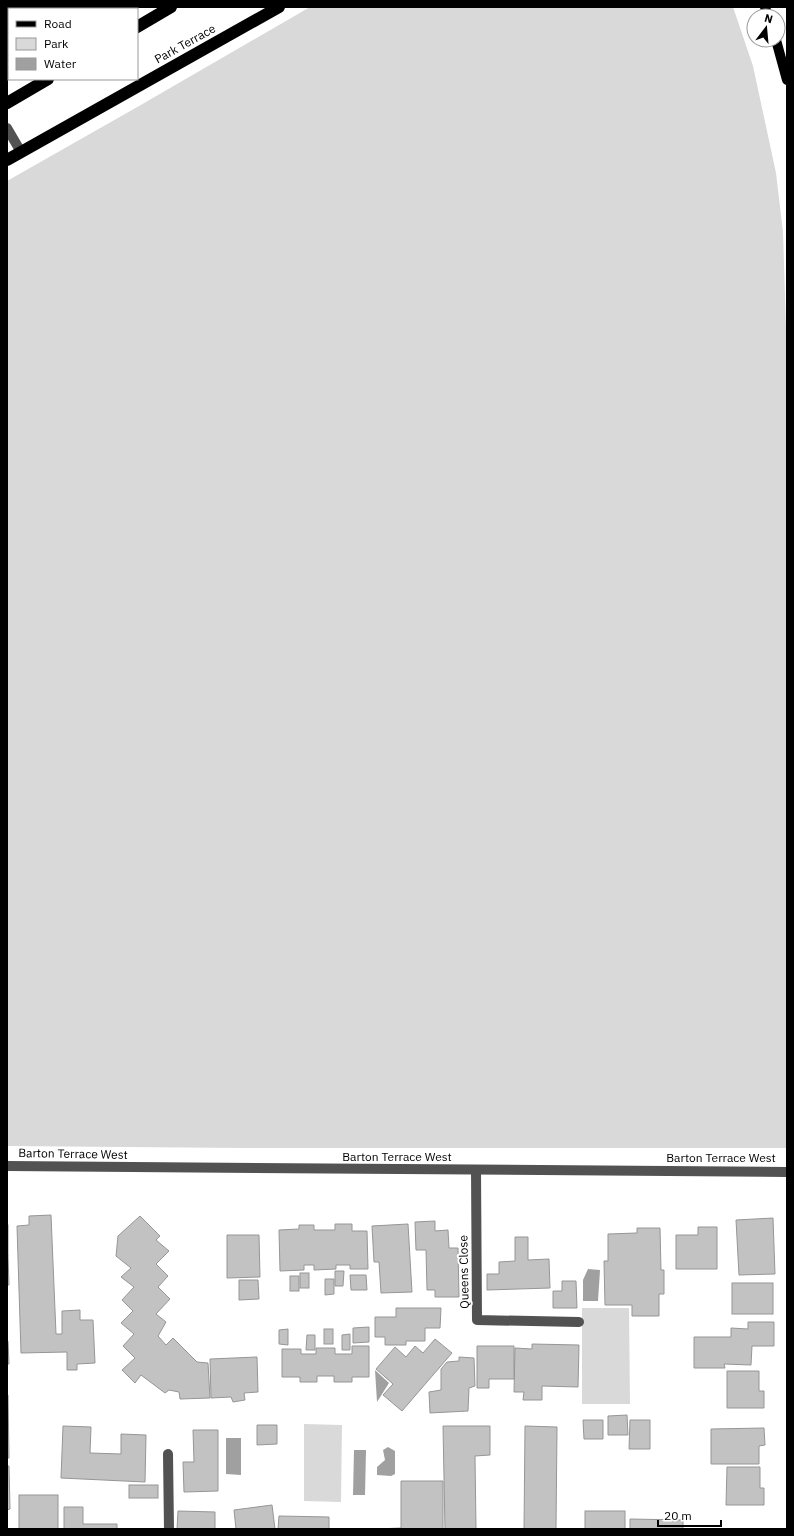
<svg xmlns="http://www.w3.org/2000/svg" width="794" height="1536" viewBox="0 0 794 1536" font-family="'IBM Plex Sans',sans-serif">
  <style>
    .green { fill: #d9d9d9 }
    .water { fill: #a0a0a0 }
    .building { fill: #c2c2c2; stroke: #969696 }
    .lines { fill: none; stroke-linecap: round; stroke-linejoin: round }
    .minor { stroke: #525252; stroke-width: 10 }
    .major { stroke: #000; stroke-width: 10 }
    .highway { stroke: #000; stroke-width: 12 }
    .labels { text-anchor: middle; stroke-width: 4; stroke-linejoin: round; paint-order: stroke }
    .street-label { font-size: 12px; fill: #000; stroke: #fff }
  </style>
  <rect width="100%" height="100%" fill="#fff"/>
  <g class="green">
    <polygon points="310,7 733,7 753,66 776,173 783,232 787,360 787,1148 243,1148 7,1146 7,181 139,106"/>
    <polygon points="582,1308 629,1308 630,1404 582,1404"/>
    <polygon points="304,1424 342,1425 341,1502 304,1501"/>
  </g>
  <g class="water">
    <polygon points="588,1269 600,1270 598,1301 583,1301 583,1280"/>
    <polygon points="375,1370 389,1383 377,1402"/>
    <polygon points="226,1438 241,1438 241,1475 226,1474"/>
    <polygon points="388,1447 395,1451 395,1474 391,1476 377,1475 377,1467 385,1460 383,1450"/>
    <polygon points="354,1450 366,1450 365,1495 353,1495"/>
  </g>
  <g class="building">
    <polygon points="51,1215 56,1334 62,1334 62,1311 80,1310 80,1320 93,1320 95,1363 77,1364 77,1370 67,1370 67,1352 21,1353 17,1226 29,1225 29,1216"/>
    <polygon points="140,1216 160,1236 156,1240 169,1251 156,1264 168,1276 158,1287 170,1299 156,1314 166,1322 158,1336 166,1345 173,1338 197,1362 208,1363 210,1398 180,1399 179,1392 169,1390 165,1393 141,1375 135,1383 122,1370 135,1358 123,1346 134,1334 121,1323 133,1311 122,1300 134,1287 121,1277 131,1268 116,1256 118,1236"/>
    <polygon points="773,1218 775,1274 739,1275 736,1220"/>
    <polygon points="435,1221 435,1231 448,1230 449,1248 458,1248 459,1297 435,1297 435,1290 427,1290 426,1250 416,1250 415,1222"/>
    <polygon points="335,1224 352,1224 352,1231 367,1231 368,1269 350,1269 350,1265 336,1265 336,1269 314,1270 314,1265 304,1265 304,1270 280,1271 279,1230 299,1229 299,1225 314,1225 314,1230 335,1230"/>
    <polygon points="408,1224 412,1292 381,1293 379,1262 374,1262 372,1226"/>
    <rect x="7" y="1225" width="1" height="30"/>
    <polygon points="698,1227 717,1227 717,1269 676,1269 676,1235 698,1235"/>
    <polygon points="637,1228 660,1228 661,1270 664,1270 664,1294 659,1294 659,1316 632,1316 632,1305 605,1305 604,1261 608,1261 608,1234 637,1233"/>
    <polygon points="227,1235 259,1235 260,1277 227,1278"/>
    <polygon points="515,1237 528,1237 528,1260 549,1259 550,1288 487,1290 487,1274 499,1274 499,1262 515,1261"/>
    <polygon points="7,1255 8,1255 9,1285 7,1285"/>
    <polygon points="335,1271 344,1271 343,1286 335,1286"/>
    <rect x="300" y="1273" width="9" height="15"/>
    <polygon points="350,1275 366,1275 367,1290 351,1290"/>
    <rect x="290" y="1276" width="9" height="15"/>
    <polygon points="325,1279 334,1279 334,1294 325,1295"/>
    <polygon points="239,1280 258,1280 259,1299 239,1300"/>
    <polygon points="562,1281 576,1281 577,1308 553,1308 553,1291 562,1291"/>
    <rect x="732" y="1283" width="41" height="31"/>
    <polygon points="396,1308 441,1308 440,1328 425,1328 425,1341 406,1341 406,1345 385,1345 385,1337 375,1337 375,1317 396,1317"/>
    <polygon points="748,1322 774,1322 774,1346 752,1346 751,1365 724,1364 725,1368 694,1368 694,1337 731,1337 731,1328 748,1329"/>
    <polygon points="369,1327 369,1342 353,1343 353,1328"/>
    <polygon points="288,1329 288,1345 279,1344 279,1330"/>
    <rect x="324" y="1329" width="9" height="15"/>
    <polygon points="350,1334 350,1350 342,1350 342,1335"/>
    <polygon points="307,1335 315,1335 315,1350 306,1350"/>
    <polygon points="435,1339 452,1353 402,1411 383,1395 393,1384 376,1369 395,1347 406,1357 415,1346 423,1353"/>
    <polygon points="7,1341 8,1341 9,1364 7,1364"/>
    <polygon points="532,1344 579,1345 578,1387 542,1386 542,1400 523,1400 524,1392 514,1392 515,1348 532,1349"/>
    <polygon points="352,1346 369,1346 369,1377 352,1377 352,1382 334,1382 334,1376 317,1376 317,1382 300,1382 300,1377 282,1377 282,1349 301,1349 301,1354 316,1354 316,1348 335,1348 335,1354 352,1354"/>
    <polygon points="477,1346 514,1346 514,1379 489,1379 489,1388 477,1388"/>
    <polygon points="257,1357 258,1392 244,1393 245,1400 233,1402 231,1397 211,1398 210,1359"/>
    <polygon points="459,1357 474,1358 475,1386 469,1388 468,1411 430,1413 429,1392 441,1390 441,1369 447,1362 459,1361"/>
    <polygon points="727,1371 759,1371 759,1391 764,1391 764,1408 727,1408"/>
    <polygon points="7,1395 8,1395 9,1458 7,1458"/>
    <polygon points="627,1415 628,1435 608,1435 608,1416"/>
    <polygon points="583,1420 603,1420 603,1439 584,1439"/>
    <polygon points="630,1420 650,1420 650,1449 629,1449"/>
    <polygon points="257,1425 277,1425 277,1444 257,1445"/>
    <polygon points="63,1426 91,1427 90,1453 121,1454 121,1434 146,1435 145,1482 61,1478"/>
    <polygon points="443,1426 490,1426 490,1455 475,1456 476,1529 445,1529"/>
    <polygon points="525,1426 557,1427 556,1529 524,1529"/>
    <polygon points="764,1428 765,1445 759,1446 759,1464 711,1464 711,1429"/>
    <polygon points="193,1430 218,1430 218,1491 184,1492 183,1462 194,1462"/>
    <polygon points="7,1466 9,1466 10,1509 7,1510"/>
    <polygon points="727,1467 760,1467 760,1488 764,1488 764,1505 726,1505"/>
    <polygon points="401,1481 443,1481 443,1529 376,1529 401,1528"/>
    <rect x="129" y="1485" width="29" height="13"/>
    <rect x="19" y="1495" width="39" height="34"/>
    <polygon points="272,1505 275,1529 236,1529 234,1510"/>
    <polygon points="64,1507 83,1507 83,1524 117,1524 117,1529 64,1529"/>
    <polygon points="178,1511 215,1512 215,1529 177,1529"/>
    <rect x="585" y="1511" width="40" height="18"/>
    <polygon points="279,1516 329,1517 329,1529 278,1529"/>
    <polygon points="630,1519 683,1520 683,1529 630,1529"/>
  </g>
  <g class="lines">
    <g class="minor">
      <polyline points="77,9 80,7"/>
      <polyline points="7,51 9,50"/>
      <polyline points="7,128 21,152"/>
      <polyline points="7,1166 787,1172"/>
      <polyline points="476,1170 477,1320 579,1322"/>
      <polyline points="168,1454 169,1529"/>
    </g>
    <g class="major">
      <polyline points="765,7 768,16"/>
      <polyline points="776,40 787,80"/>
    </g>
    <g class="highway">
      <polyline points="137,27 171,7"/>
      <polyline points="7,103 48,79"/>
      <polyline points="7,160 279,7"/>
    </g>
  </g>
  <g class="labels">
    <g class="street-label">
      <text transform="translate(185 44) rotate(-29)" y="4">Park Terrace</text>
      <text transform="translate(73 1154) rotate(1)" y="4">Barton Terrace West</text>
      <text x="397" y="1161">Barton Terrace West</text>
      <text x="721" y="1162">Barton Terrace West</text>
      <text transform="translate(464 1272) rotate(-91)" y="4">Queens Close</text>
    </g>
  </g>
  <rect width="794" height="1536" fill="none" stroke="#000000" stroke-width="16"/>
  <rect x="8" y="8" width="130" height="72" fill="#ffffff" stroke="#999999"/>
  <rect x="16" y="21" width="20" height="6" fill="#000000" stroke="#999999"/>
  <text x="44" y="28" font-size="12" fill="#000000">Road</text>
  <rect x="16" y="38" width="20" height="12" fill="#d9d9d9" stroke="#999999"/>
  <text x="44" y="48" font-size="12" fill="#000000">Park</text>
  <rect x="16" y="58" width="20" height="12" fill="#a0a0a0" stroke="#999999"/>
  <text x="44" y="68" font-size="12" fill="#000000">Water</text>
  <g transform="translate(766 28) rotate(16)"><circle r="19" fill="#ffffff" stroke="#999999"/>
  <path d="M0-3L7 15L0 10L-7 15Z" fill="#000000"/>
  <text y="-6" font-size="11" font-weight="bold" text-anchor="middle" fill="#000000">N</text>
  </g>
  <path d="M658 1520v6h63v-6" fill="none" stroke="#000000" stroke-width="2"/>
  <text x="664" y="1520" font-size="12" fill="#000000" stroke="#ffffff" stroke-width="3" paint-order="stroke">20 m</text>
</svg>
